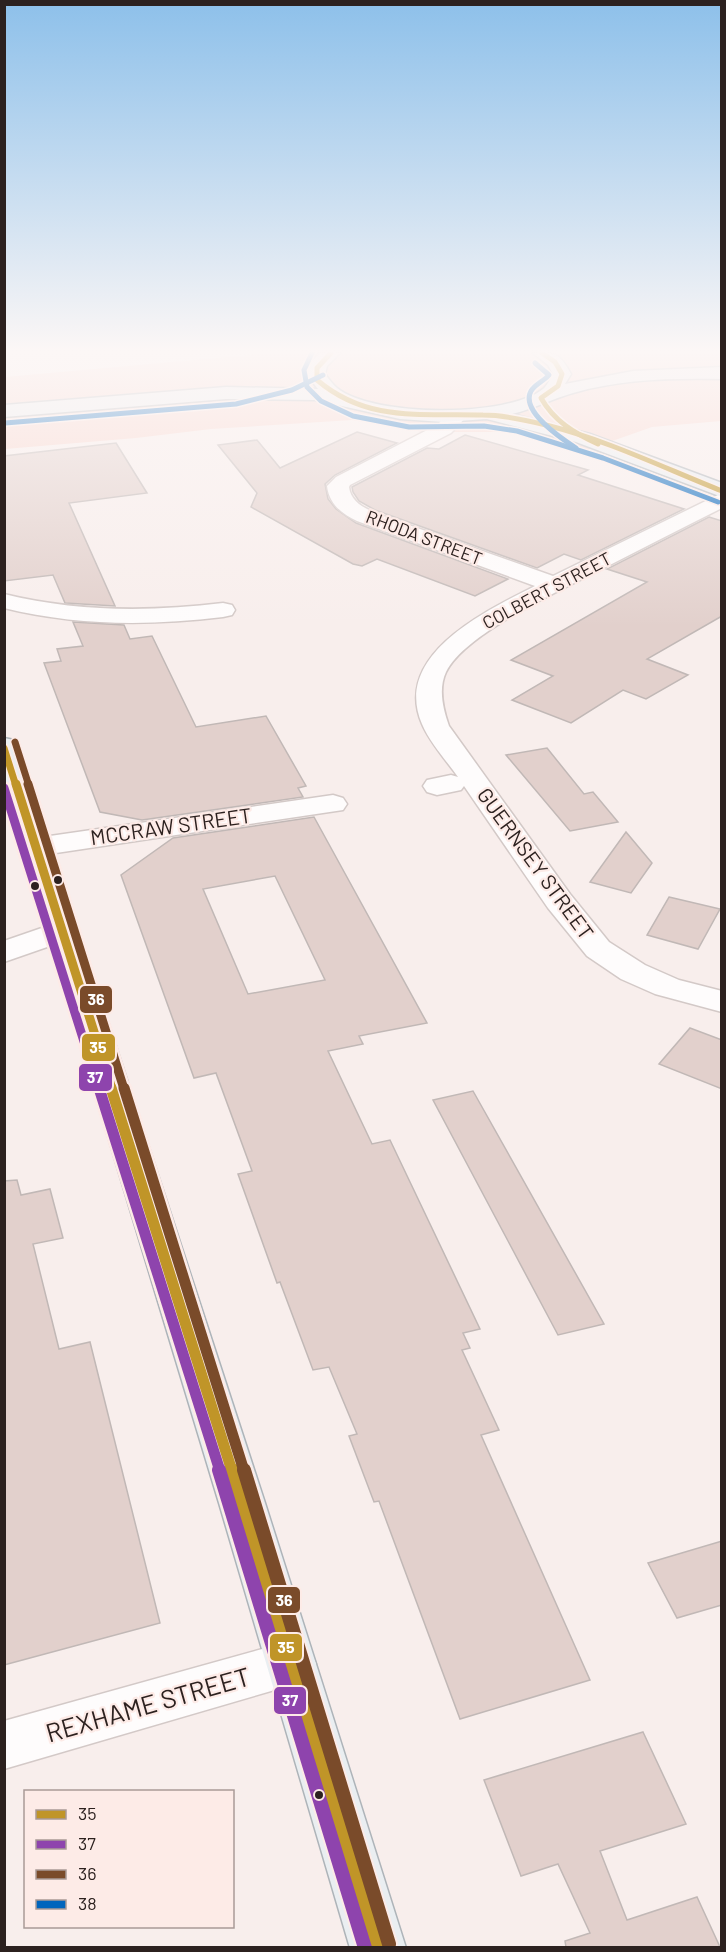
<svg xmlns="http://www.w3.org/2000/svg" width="726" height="1952" viewBox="0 0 726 1952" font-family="Barlow,sans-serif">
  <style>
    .green { fill: #f8d4cc }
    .building { fill: #e2d0cc; stroke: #c1b8b6; stroke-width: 1.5; fill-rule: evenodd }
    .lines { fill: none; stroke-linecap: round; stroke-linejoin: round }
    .minor-casing { stroke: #d3c9c7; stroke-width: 3 }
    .major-casing { stroke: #aeb4b9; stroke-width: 3 }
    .minor { fill: #fefcfc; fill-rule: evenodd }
    .major { fill: #eaeef1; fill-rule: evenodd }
    .bus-1-far4-casing { stroke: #fdebe7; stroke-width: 8 }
    .bus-1-far3-casing { stroke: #fdebe7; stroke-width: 10 }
    .bus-1-far2-casing { stroke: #fdebe7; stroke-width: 14 }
    .bus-1-far1-casing { stroke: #fdebe7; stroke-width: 16 }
    .bus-1-casing { stroke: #fdebe7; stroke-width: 18 }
    .bus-2-far2-casing { stroke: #fdebe7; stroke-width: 14 }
    .bus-2-far1-casing { stroke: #fdebe7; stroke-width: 16 }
    .bus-2-casing { stroke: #fdebe7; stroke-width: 18 }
    .bus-3-far3-casing { stroke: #fdebe7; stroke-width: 10 }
    .bus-3-far2-casing { stroke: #fdebe7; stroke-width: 14 }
    .bus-3-far1-casing { stroke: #fdebe7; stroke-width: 16 }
    .bus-3-casing { stroke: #fdebe7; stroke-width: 18 }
    .bus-4-casing { stroke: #fdebe7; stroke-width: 8 }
    .bus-1-far4 { stroke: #c09528; stroke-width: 5 }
    .bus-1-far3 { stroke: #c09528; stroke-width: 7 }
    .bus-1-far2 { stroke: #c09528; stroke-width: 9 }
    .bus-1-far1 { stroke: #c09528; stroke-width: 11 }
    .bus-1 { stroke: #c09528; stroke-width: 14 }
    .bus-2-far2 { stroke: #8e44ad; stroke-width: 9 }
    .bus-2-far1 { stroke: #8e44ad; stroke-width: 11 }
    .bus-2 { stroke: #8e44ad; stroke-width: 14 }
    .bus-3-far3 { stroke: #7a4b2a; stroke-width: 7 }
    .bus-3-far2 { stroke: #7a4b2a; stroke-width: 9 }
    .bus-3-far1 { stroke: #7a4b2a; stroke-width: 11 }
    .bus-3 { stroke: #7a4b2a; stroke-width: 14 }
    .bus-4 { stroke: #0065bd; stroke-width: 5 }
    .bus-dot { fill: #2c211f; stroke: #fdebe7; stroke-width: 2 }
    .labels { text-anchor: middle; stroke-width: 4.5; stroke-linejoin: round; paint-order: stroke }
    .far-street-label { font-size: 18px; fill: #2c211f; stroke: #fdebe7 }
    .street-label { font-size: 21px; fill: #2c211f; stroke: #fdebe7 }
    .near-street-label { font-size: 26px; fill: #2c211f; stroke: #fdebe7 }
    .line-badge { stroke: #fdebe7; stroke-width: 2 }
    .badge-label { font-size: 16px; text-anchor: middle; font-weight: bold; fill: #fff }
  </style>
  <rect width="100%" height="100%" fill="#f8eeec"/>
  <polygon class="green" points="272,353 721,353 721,421 652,427 584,451 532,434 518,432 424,432 352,420 211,429 136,438 5,449 5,377"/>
  <g class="building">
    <polygon points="357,432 397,443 335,475 325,484 328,499 336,509 356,523 508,579 475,596 377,559 362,566 353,564 251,507 257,493 218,445 257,440 280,468"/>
    <polygon points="465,435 588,470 578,475 684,509 581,560 564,554 537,568 375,510 359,501 353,492 352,487 427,448 439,449"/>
    <polygon points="116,443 147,493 69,503 115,606 65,603 53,575 4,581 4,456"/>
    <polygon points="709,517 722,521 722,616 647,659 688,675 646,699 623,690 571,723 512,700 553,676 511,660 647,582 607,569"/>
    <polygon points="73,622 124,625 130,639 152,636 196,727 266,716 306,786 298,788 303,797 142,820 100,812 44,663 61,661 57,649 83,646"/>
    <polygon points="547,748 584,794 593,792 618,822 570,831 506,755"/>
    <path d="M314,817L427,1023L359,1036L363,1044L328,1051L372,1144L390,1140L480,1329L463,1333L470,1348L462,1350L499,1430L481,1435L590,1680L460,1719L379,1501L374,1502L349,1436L357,1434L329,1367L313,1370L280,1282L277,1283L238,1174L252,1171L216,1073L194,1078L121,875L173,838ZM275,876L325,980L248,994L203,889Z"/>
    <polygon points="626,832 652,863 631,893 590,882"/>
    <polygon points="669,897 720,909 698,949 647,935"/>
    <polygon points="690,1028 722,1040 722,1089 659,1064"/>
    <polygon points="473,1091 604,1324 558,1335 433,1100"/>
    <polygon points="17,1180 21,1195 50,1189 63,1238 33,1244 59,1349 90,1342 160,1623 4,1665 4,1181"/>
    <polygon points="722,1541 722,1605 677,1618 648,1563"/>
    <polygon points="643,1732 686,1824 600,1851 627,1920 697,1897 720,1947 566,1947 565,1941 590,1933 558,1864 521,1876 484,1780"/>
  </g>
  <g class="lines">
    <defs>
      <g id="minor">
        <path d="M457,410L464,412L467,416L451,433L350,485L349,487C351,505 371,511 386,517L553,576L722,493V508C682,528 643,548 604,568C564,589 466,632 446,672C438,689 443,709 449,726L570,894L609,942L645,965L679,980L722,991V1012L655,994L621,979L587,956L548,908L464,786L461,790L437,795L427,792L423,786L427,780L451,775L458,777C446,760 430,743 422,724C392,655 486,611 535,586L357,521C342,514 329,504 327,486L336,477L437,425L450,412Z"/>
        <path d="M4,594C77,612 149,612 223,603L232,605L235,610L232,615L223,617C149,626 77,626 4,608Z"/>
        <polygon points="333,795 343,798 347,804 343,810 36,856 25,853 21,847 25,841 36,838"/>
        <polygon points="62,921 73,924 78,931 73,938 4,962 4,941"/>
        <polygon points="291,1641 309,1648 316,1664 309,1680 4,1769 4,1721"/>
      </g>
      <g id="major">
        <path d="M320,353H340L327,366L325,374C329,379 333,385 337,388C373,417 507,418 543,389C547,386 550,379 553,374L548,365L533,353C557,353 559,353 571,374L565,384L633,371L722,367V379C672,378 621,379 573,393C552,399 533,409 512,414L590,434L722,483V497L576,442L487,419L443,422L400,419L315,400L226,399L4,417V405L226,387L318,389L307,375L309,364Z"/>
        <polygon points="4,738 14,740 18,746 265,1503 406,1948 350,1948 219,1503 4,793"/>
      </g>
    </defs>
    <use href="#minor" class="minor-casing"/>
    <use href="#major" class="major-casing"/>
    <use href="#minor" class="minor"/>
    <use href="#major" class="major"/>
    <defs>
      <g id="bus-1-far4">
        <path d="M331,353L317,368V380C368,423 421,413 483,415C504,415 526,420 546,425C607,440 664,468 722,491"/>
        <path d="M542,353L555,362L562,374L558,386L541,398C554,421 574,433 598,444"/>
      </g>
      <polyline id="bus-1-far3" points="4,748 16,786"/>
      <polyline id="bus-1-far2" points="16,784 112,1089"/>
      <polyline id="bus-1-far1" points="111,1088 232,1471"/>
      <polyline id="bus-1" points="232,1470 378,1948"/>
      <polyline id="bus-2-far2" points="4,788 99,1089"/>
      <polyline id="bus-2-far1" points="99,1088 220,1471"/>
      <polyline id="bus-2" points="219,1470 365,1948"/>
      <polyline id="bus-3-far3" points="15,742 29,786"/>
      <polyline id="bus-3-far2" points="28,784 124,1089"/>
      <polyline id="bus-3-far1" points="124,1088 244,1471"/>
      <polyline id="bus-3" points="244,1470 389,1944"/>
      <g id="bus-4">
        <polyline points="312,353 304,370 307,387 321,401 353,416 409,427 484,426 517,431 603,458 718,502"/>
        <path d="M535,363L549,375C544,381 535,384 531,391C520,411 562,439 576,448"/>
        <polyline points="5,423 236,404 292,390 323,375"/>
      </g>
    </defs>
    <use href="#bus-1-far4" class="bus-1-far4-casing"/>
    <use href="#bus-1-far3" class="bus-1-far3-casing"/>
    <use href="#bus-1-far2" class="bus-1-far2-casing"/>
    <use href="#bus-1-far1" class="bus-1-far1-casing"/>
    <use href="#bus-1" class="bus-1-casing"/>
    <use href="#bus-2-far2" class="bus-2-far2-casing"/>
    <use href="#bus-2-far1" class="bus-2-far1-casing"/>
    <use href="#bus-2" class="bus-2-casing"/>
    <use href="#bus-3-far3" class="bus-3-far3-casing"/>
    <use href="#bus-3-far2" class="bus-3-far2-casing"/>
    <use href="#bus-3-far1" class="bus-3-far1-casing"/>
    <use href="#bus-3" class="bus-3-casing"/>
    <use href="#bus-4" class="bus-4-casing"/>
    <use href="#bus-1-far4" class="bus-1-far4"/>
    <use href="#bus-1-far3" class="bus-1-far3"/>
    <use href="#bus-1-far2" class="bus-1-far2"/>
    <use href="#bus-1-far1" class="bus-1-far1"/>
    <use href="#bus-1" class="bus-1"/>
    <use href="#bus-2-far2" class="bus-2-far2"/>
    <use href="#bus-2-far1" class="bus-2-far1"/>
    <use href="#bus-2" class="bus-2"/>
    <use href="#bus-3-far3" class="bus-3-far3"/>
    <use href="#bus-3-far2" class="bus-3-far2"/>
    <use href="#bus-3-far1" class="bus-3-far1"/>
    <use href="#bus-3" class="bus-3"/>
    <use href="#bus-4" class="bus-4"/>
  </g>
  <linearGradient id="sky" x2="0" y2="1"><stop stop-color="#8dc0ea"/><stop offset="0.56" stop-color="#fcf7f6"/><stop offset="1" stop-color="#fcf7f6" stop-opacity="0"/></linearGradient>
  <rect width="726" height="627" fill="url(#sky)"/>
  <g class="bus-dot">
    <circle cx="58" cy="880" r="5"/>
    <circle cx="35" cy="886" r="5"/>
    <circle cx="319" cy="1795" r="5"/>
  </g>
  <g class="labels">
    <g class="far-street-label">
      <text transform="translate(424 538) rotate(21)" y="6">RHODA STREET</text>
      <text transform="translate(547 591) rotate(-28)" y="6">COLBERT STREET</text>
    </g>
    <g class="street-label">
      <text transform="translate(171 827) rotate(-8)" y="7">MCCRAW STREET</text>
      <text transform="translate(535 864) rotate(54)" y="7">GUERNSEY STREET</text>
    </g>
    <g class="near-street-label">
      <text transform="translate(148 1705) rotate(-16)" y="9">REXHAME STREET</text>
    </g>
  </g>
  <g class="line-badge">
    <rect x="79" y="985" width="34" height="29" rx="6" fill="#7a4b2a"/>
    <rect x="81" y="1033" width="35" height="29" rx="6" fill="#c09528"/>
    <rect x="78" y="1063" width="35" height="29" rx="6" fill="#8e44ad"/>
    <rect x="267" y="1586" width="34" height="28" rx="6" fill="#7a4b2a"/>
    <rect x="269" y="1633" width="34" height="29" rx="6" fill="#c09528"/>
    <rect x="273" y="1686" width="34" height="29" rx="6" fill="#8e44ad"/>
  </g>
  <g class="badge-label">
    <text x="96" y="1005">36</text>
    <text x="98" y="1053">35</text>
    <text x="95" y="1083">37</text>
    <text x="284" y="1606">36</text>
    <text x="286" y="1653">35</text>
    <text x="290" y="1706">37</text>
  </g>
  <rect width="726" height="1952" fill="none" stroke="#2c211f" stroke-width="12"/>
  <rect x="24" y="1790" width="210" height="138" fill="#fdebe7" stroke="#a99a97" stroke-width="1.5"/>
  <rect x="36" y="1810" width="30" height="9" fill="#c09528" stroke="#a99a97" stroke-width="1.5"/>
  <text x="78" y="1820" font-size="18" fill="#2c211f">35</text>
  <rect x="36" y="1840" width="30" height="9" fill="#8e44ad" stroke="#a99a97" stroke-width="1.5"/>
  <text x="78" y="1850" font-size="18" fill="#2c211f">37</text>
  <rect x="36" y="1870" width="30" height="9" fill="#7a4b2a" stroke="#a99a97" stroke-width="1.5"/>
  <text x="78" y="1880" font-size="18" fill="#2c211f">36</text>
  <rect x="36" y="1900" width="30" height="9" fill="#0065bd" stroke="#a99a97" stroke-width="1.5"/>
  <text x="78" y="1910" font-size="18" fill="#2c211f">38</text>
</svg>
